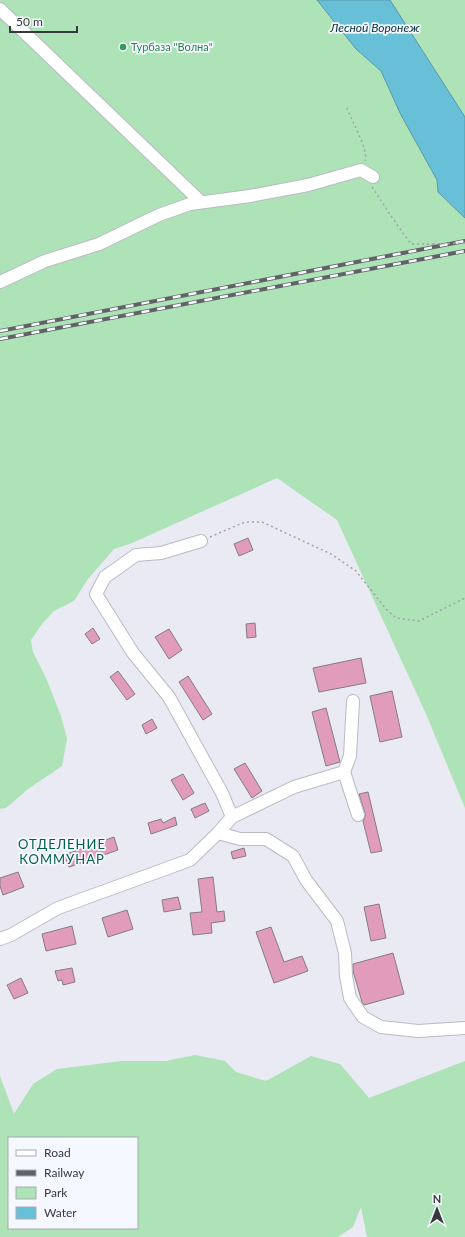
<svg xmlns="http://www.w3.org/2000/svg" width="465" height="1237" viewBox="0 0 465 1237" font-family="Lato,sans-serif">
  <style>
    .green { fill: #ade3b7; fill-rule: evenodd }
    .water { fill: #67c0d8; stroke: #5998a9 }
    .building { fill: #e19cbc; stroke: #857c80 }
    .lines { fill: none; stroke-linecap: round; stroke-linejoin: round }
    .minor-casing { stroke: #babbc4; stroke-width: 14 }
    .path { stroke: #a2a3aa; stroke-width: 1.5; stroke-dasharray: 2 3; stroke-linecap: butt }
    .minor { stroke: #fff; stroke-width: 12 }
    .rail-casing { stroke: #616266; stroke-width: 4 }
    .rail { stroke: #f6f8ff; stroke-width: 2.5; stroke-dasharray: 8; stroke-linecap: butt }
    .path-bridge { stroke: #a2a3aa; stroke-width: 1.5; stroke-dasharray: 2 3; stroke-linecap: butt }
    .leisure-dot { fill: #2e9e5b; stroke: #f6f8ff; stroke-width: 1.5 }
    .labels { text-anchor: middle; stroke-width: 3.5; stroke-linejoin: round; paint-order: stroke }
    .leisure-label { font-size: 11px; fill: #27864d; stroke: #f6f8ff; text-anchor: start }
    .water-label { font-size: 12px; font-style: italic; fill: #04303b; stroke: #f6f8ff }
    .quarter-label { font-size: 13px; letter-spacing: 1px; fill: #035f50; stroke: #f6f8ff }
  </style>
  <rect width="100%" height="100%" fill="#e9eaf3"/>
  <g class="green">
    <polygon points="0,0 317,0 356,49 381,71 401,115 437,180 438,192 465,218 465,808 426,714 337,520 277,478 132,543 114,549 88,579 74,601 54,611 42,624 31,640 33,652 46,678 61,716 67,739 62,766 28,789 6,808 0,809"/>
    <polygon points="390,0 465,0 465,117"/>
    <path d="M195,1055L225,1061L236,1072L266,1081L311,1056L340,1064L369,1098L465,1061V1237H367L361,1207L353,1227L338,1237H0V1076L14,1114L33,1084L57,1069L121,1061H166ZM9,1138H137V1228H9Z"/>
  </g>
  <polygon class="water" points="317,0 390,0 465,117 465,218 438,192 437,180 401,115 381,71 356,49"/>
  <g class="building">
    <polygon points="248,538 253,550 239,556 234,544"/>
    <polygon points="255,623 256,637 247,638 246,624"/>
    <polygon points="93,628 100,639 92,644 85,634"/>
    <polygon points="169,629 182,650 169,659 155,637"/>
    <polygon points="361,658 366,683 319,692 313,668"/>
    <polygon points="118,671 135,694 127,700 110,677"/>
    <polygon points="188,676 212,714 203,720 179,682"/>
    <polygon points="392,691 402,737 380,742 370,696"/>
    <polygon points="326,708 340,762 326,766 312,712"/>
    <polygon points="152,719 157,728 146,734 142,725"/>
    <polygon points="245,763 262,791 252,798 234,769"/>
    <polygon points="183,774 194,793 183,800 171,780"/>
    <polygon points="368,792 382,851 371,853 363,821 365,817 365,813 359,794"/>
    <polygon points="205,803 209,811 195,818 191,809"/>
    <polygon points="175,817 177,825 151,834 148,823 161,819 163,823"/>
    <polygon points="114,837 118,850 69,867 64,855"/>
    <polygon points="244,848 246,856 233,859 231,852"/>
    <polygon points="18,872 24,887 3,895 0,886 0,878"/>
    <polygon points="213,877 217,912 224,911 225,921 211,923 212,933 193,935 190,913 202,912 198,879"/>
    <polygon points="178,897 181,909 164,912 162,900"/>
    <polygon points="379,904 386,938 371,941 364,907"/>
    <polygon points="127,910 133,929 108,937 102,918"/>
    <polygon points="72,926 76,944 46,951 42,934"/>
    <polygon points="271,927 284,962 302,956 308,971 274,983 256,932"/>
    <polygon points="393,953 404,994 364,1005 362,1002 353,971 353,964"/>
    <polygon points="72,968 75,982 63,985 62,980 58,981 55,971"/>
    <polygon points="21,978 28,993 14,999 7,985"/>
  </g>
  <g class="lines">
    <defs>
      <g id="minor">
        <polyline points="0,9 201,202"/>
        <polyline points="0,282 45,261 99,244 159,215 190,204 250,196 308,185 361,170 373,177"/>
        <polyline points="344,772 350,756 353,701"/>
        <polyline points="232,817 294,787 344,772 358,815"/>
        <polyline points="218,833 240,839 266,839 293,856 306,880 337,921 345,953 346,976 350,998 363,1017 381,1027 418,1031 465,1028"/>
        <polyline points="0,939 11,935 58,908 190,860 218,833 232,817 222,793 169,697 133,653 96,594 105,577 136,555 161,553 201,541"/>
      </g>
    </defs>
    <use href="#minor" class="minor-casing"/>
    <g class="path">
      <path d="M347,108C351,120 369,150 365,161"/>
      <polyline points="372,187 393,219 411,244 433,244"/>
      <polyline points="210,537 245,522 262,522 331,554 356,571 386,609 396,618 419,621 465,598"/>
    </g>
    <use href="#minor" class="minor"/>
    <defs>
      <g id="rail">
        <polyline points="0,331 465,241"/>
        <polyline points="0,339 465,251"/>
      </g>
    </defs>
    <use href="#rail" class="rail-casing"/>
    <use href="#rail" class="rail"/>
    <polyline class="path-bridge" points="433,244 465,243"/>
  </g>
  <circle class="leisure-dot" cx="123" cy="47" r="4"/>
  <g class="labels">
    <g class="leisure-label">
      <text x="131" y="51">Турбаза "Волна"</text>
    </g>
    <g class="water-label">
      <text x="375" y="32">Лесной Воронеж</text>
    </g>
    <g class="quarter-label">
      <text x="62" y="849">ОТДЕЛЕНИЕ<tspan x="62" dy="15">КОММУНАР</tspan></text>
    </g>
  </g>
  <rect x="8" y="1137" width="130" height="92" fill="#f6f8ff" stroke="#aaacb1"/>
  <rect x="16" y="1150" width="20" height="6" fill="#ffffff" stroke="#aaacb1"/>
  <text x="44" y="1157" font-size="12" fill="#38393c">Road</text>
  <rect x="16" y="1170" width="20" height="6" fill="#616266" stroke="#aaacb1"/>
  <text x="44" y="1177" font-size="12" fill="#38393c">Railway</text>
  <rect x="16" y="1187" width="20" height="12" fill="#ade3b7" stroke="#aaacb1"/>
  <text x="44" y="1197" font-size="12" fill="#38393c">Park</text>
  <rect x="16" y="1207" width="20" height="12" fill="#67c0d8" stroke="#aaacb1"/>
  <text x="44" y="1217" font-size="12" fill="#38393c">Water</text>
  <g transform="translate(437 1209)" stroke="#f6f8ff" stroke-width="3" paint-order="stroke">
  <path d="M0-3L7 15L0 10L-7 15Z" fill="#38393c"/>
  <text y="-6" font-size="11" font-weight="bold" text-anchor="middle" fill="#38393c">N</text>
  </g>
  <path d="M10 26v6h67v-6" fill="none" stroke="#38393c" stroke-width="2"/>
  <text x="16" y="26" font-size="12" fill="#38393c" stroke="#f6f8ff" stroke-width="3" paint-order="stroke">50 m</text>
</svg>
